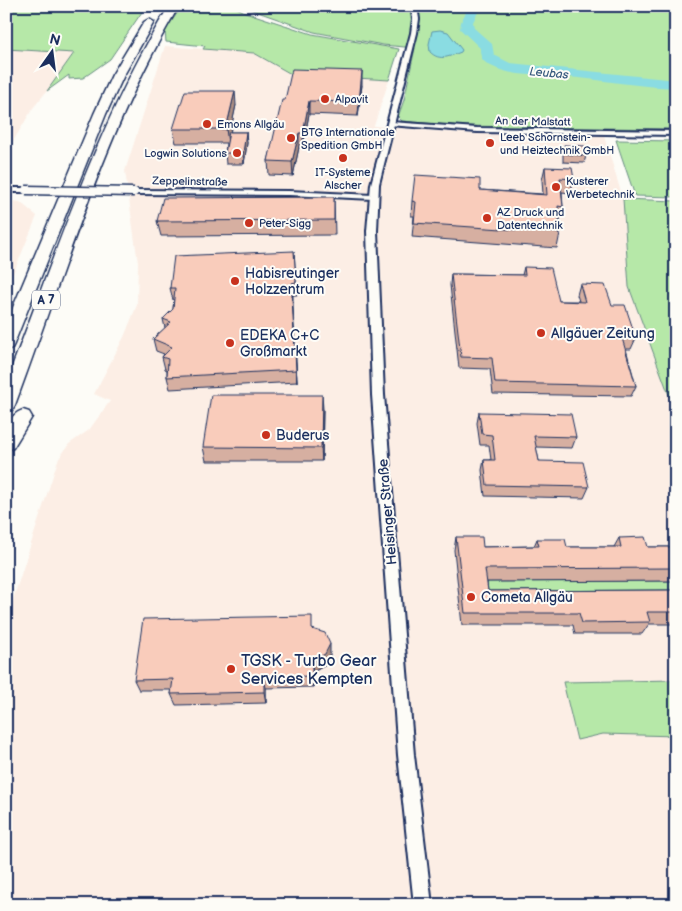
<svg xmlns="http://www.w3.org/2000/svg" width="682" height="911" viewBox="0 0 682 911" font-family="'Balsamiq Sans',sans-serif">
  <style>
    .built { fill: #fceee5 }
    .green { fill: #b6e8a8; stroke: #688c83 }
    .water { fill: #8adce2; stroke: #5e97ad }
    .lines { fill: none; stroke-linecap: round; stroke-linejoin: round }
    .river { fill: #8adce2; fill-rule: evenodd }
    .minor-casing { stroke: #1b2f5e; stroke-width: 4 }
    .tertiary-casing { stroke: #1b2f5e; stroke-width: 4 }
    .motorway-casing { stroke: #1b2f5e; stroke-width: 3 }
    .minor { fill: #fdfcf7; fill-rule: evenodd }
    .tertiary { fill: #fdfcf7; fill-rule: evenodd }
    .motorway { fill: #fdfcf7; fill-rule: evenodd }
    .minor-bridge-casing { stroke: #1b2f5e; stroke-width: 11; stroke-linecap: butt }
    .minor-bridge { stroke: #fdfcf7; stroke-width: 8 }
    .wall { fill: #d6afa1; stroke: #1b2f5e; fill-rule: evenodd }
    .shaded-wall { fill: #ae8f83; stroke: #1b2f5e }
    .building { fill: #f9ccbb; stroke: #1b2f5e }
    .poi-dot { fill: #c8321e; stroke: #fdfcf7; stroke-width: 2 }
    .labels { text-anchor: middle; stroke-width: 4; stroke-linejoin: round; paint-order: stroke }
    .far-poi-label { font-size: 11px; fill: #1b2f5e; stroke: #fdfcf7; text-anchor: start }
    .far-street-label { font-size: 11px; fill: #1b2f5e; stroke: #fdfcf7 }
    .far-water-label { font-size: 12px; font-style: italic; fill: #375a7f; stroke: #fdfcf7 }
    .shield { fill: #fdfcf7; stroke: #5f6c8c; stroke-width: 1 }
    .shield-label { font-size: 12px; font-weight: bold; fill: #1b2f5e }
    .poi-label { font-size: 14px; fill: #1b2f5e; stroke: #fdfcf7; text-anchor: start }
    .street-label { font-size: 14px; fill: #1b2f5e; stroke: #fdfcf7 }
    .near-poi-label { font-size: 16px; fill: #1b2f5e; stroke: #fdfcf7; text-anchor: start }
  </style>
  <rect width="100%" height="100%" fill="#fdfcf7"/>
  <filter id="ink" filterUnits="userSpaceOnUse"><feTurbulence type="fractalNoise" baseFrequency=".02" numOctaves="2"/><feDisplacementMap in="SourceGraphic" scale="10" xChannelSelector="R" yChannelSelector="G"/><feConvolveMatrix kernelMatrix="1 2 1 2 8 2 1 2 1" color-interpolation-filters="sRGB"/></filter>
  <g filter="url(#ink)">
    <g class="built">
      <polygon points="165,46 254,53 291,74 389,80 374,126 477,134 604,136 623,199 629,287 676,414 676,905 6,905 6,621 58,460 69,444 89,430 110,401 94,394 124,337 137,305 138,263 125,171"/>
      <polygon points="6,49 74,52 60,75 33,108 6,153"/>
      <polygon points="6,200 20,202 37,216 6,291"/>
    </g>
    <g class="green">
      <polygon points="6,6 146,6 110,59 83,78 69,79 69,75 47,91 74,53 6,49"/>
      <polygon points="182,6 233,6 245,12 312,34 399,49 389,80 291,74 254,53 203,49 205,46 166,42 165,31"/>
      <polygon points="241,6 676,6 676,129 460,126 402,121 398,117 404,100 415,48 383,45 314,32"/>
      <polygon points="616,140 676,141 676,197 635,196"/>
      <polygon points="623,199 676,201 676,414 629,287"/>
      <polygon points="673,581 676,591 485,603 482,582"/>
      <polygon points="676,680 676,736 603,734 577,740 563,682"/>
    </g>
    <path class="water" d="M440,30L448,32L462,50L461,52C450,56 440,62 430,52L429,44L432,31Z"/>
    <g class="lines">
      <path class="river" d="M469,6H481L473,22L474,28L492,44L494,55L510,63L676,80V88C639,87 604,80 568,77C542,74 515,78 491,66C482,61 480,58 480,48L460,29L461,22Z"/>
      <defs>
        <g id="minor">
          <polygon points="391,122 477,128 676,131 676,135 477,132 389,125 389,123"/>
          <polygon points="6,188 26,188 30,190 26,192 6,192"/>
          <polygon points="131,190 289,191 373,195 377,197 373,199 289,195 134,194 130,192"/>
        </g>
        <polygon id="tertiary" points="411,6 417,6 419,19 417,33 379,184 377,231 384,395 414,755 432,905 414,905 398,755 372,395 367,231 371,184 411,33 413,19"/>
        <g id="motorway">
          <path d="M169,6H179C105,130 65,271 15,405L12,410L6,411V382C56,255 97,123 169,6Z"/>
          <polygon points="149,19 154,22 124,75 106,114 14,344 12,348 6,350 6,324 94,114 112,75 144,22"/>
          <path d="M23,410L29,412L32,417L13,448L6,450C6,435 5,416 23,410Z"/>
        </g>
      </defs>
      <use href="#minor" class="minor-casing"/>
      <use href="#tertiary" class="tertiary-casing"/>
      <use href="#motorway" class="motorway-casing"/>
      <use href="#minor" class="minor"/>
      <use href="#tertiary" class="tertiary"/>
      <use href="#motorway" class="motorway"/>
      <defs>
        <polyline id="minor-bridge" points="26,190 134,192"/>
      </defs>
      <use href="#minor-bridge" class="minor-bridge-casing"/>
      <use href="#minor-bridge" class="minor-bridge"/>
    </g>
    <g class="wall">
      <polygon points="362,85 358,116 309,114 303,147 299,147 293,176 269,175 268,161 285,100"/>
      <polygon points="236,105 230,132 246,132 247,143 244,164 226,164 225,153 226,143 176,143 173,129"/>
      <polygon points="564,145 586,156 584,163 563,162 563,152"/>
      <polygon points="545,167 574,179 570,193 562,192 563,207 560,221 559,221 560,233 557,248 412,237 414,216 411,216 412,201 480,190 543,194 542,180"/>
      <polygon points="334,197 335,235 161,236 157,221"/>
      <polygon points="294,251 297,295 293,295 293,310 297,382 170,389 167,377 167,370 165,369 162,357 164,354 156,351 153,339 165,328 163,319 173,309 174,300 173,300 170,288"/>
      <polygon points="524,267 559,301 579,301 577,295 580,284 612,305 636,338 631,349 626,349 636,386 631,396 493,394 490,369 459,368 450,285 451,274 522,275"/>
      <polygon points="323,409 322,461 206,461 203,447"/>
      <polygon points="479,412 576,437 572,448 536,447 539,461 589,487 584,498 485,496 482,470 484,460 491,460 489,445 480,445 477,423"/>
      <path d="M456,537L483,547L534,546L537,539L567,547H614L619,538L648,547H676V624H649L642,634H575L573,625H462L454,550ZM673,581L675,590L488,591L487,582Z"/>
      <polygon points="313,630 330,656 326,665 313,672 313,687 266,688 266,703 176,705 171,694 172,690 139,690 134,680"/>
    </g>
    <g class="shaded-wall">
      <polygon points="362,71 362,85 358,116 359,102"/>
      <polygon points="235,91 236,105 228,143 226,129"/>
      <polygon points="309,101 309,114 303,147 303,133"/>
      <polygon points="246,132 247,143 244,164 243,153"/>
      <polygon points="299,133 299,147 293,176 292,162"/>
      <polygon points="292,283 293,310 297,382 292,298"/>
      <polygon points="322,395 323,409 322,461 321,448"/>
      <polygon points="330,644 330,656 326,665 313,672 313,687 312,661"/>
      <polygon points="264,677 266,688 266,703 264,692"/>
    </g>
    <g class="building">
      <polygon points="292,69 362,71 359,102 309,101 303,133 299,133 292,162 268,161 282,100 285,100"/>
      <polygon points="185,91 235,91 226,129 173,129"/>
      <polygon points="229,132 246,132 243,153 225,153"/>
      <polygon points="564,145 585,146 586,156 565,154"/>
      <polygon points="545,167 572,168 574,179 560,178 563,207 558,206 560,233 414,223 416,202 412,201 415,175 480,179 480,190 547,195"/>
      <polygon points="334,197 334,220 157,221 163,198"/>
      <polygon points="294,251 296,282 292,283 292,298 296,370 167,377 168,359 162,357 172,347 153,339 171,322 163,319 173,309 175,288 170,288 174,256"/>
      <polygon points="524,267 551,268 559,301 585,302 580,284 605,285 612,305 625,305 636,338 622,338 636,386 495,383 492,358 461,357 451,274 525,275"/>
      <polygon points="211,395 322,395 321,448 203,447"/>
      <polygon points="479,412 571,414 576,437 534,436 539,461 583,462 589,487 487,485 484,460 495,460 492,435 482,434"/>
      <polygon points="456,537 482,537 483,547 539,546 537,539 565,539 567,547 621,547 619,538 645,537 648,547 676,547 676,568 485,569 488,591 676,590 676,612 647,612 650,622 582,623 579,613 465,613"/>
      <polygon points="312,616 312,629 325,633 330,644 325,654 312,661 312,676 264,677 264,692 171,694 173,679 134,680 143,619"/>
    </g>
  </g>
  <g class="poi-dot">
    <circle cx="325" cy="99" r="5"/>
    <circle cx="207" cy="124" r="5"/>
    <circle cx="291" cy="138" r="5"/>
    <circle cx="490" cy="143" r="5"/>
    <circle cx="237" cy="153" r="5"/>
    <circle cx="343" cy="158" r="5"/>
    <circle cx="556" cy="187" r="5"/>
    <circle cx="487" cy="218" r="5"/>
    <circle cx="249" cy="223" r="5"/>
    <circle cx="235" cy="281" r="5"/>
    <circle cx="541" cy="333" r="5"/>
    <circle cx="230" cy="343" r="5"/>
    <circle cx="266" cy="435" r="5"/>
    <circle cx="471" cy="597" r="5"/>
    <circle cx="231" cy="669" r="5"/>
  </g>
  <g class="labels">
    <g class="far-poi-label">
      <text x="335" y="103">Alpavit</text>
      <text x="217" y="128">Emons Allgäu</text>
      <text x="301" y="136">BTG Internationale<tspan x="301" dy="13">Spedition GmbH</tspan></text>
      <text x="500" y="141">Leeb Schornstein-<tspan x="500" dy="13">und Heiztechnik GmbH</tspan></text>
      <text x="227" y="157" text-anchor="end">Logwin Solutions</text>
      <text x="343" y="176" text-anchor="middle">IT-Systeme<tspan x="343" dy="13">Alscher</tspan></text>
      <text x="566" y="185">Kusterer<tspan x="566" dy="13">Werbetechnik</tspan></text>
      <text x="497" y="216">AZ Druck und<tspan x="497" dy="13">Datentechnik</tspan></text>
      <text x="259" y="227">Peter-Sigg</text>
    </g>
    <g class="far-street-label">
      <text transform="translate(533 121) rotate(1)" y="4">An der Malstatt</text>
      <text transform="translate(190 181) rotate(1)" y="4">Zeppelinstraße</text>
    </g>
    <g class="far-water-label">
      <text transform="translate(549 73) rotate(5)" y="4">Leubas</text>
    </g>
    <rect class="shield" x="32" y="290.5" width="28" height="19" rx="4"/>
    <g class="shield-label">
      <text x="46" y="304">A 7</text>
    </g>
    <g class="poi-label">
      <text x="245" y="278">Habisreutinger<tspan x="245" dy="16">Holzzentrum</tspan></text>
      <text x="551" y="338">Allgäuer Zeitung</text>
      <text x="240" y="340">EDEKA C+C<tspan x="240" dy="16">Großmarkt</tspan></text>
      <text x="276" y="440">Buderus</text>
      <text x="481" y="602">Cometa Allgäu</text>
    </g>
    <g class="street-label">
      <text transform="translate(387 512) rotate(-95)" y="5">Heisinger Straße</text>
    </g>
    <g class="near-poi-label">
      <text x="241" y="666">TGSK - Turbo Gear<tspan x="241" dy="18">Services Kempten</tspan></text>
    </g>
  </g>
  <rect width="682" height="911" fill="none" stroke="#fdfcf7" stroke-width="25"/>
  <rect x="12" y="12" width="657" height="886" fill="none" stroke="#1b2f5e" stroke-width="2" filter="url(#ink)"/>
  <g transform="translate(52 52) rotate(14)" stroke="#fdfcf7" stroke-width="4" paint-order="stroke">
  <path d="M0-4L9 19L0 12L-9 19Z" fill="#1b2f5e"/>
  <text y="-8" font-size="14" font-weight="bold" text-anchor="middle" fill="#1b2f5e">N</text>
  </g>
</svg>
